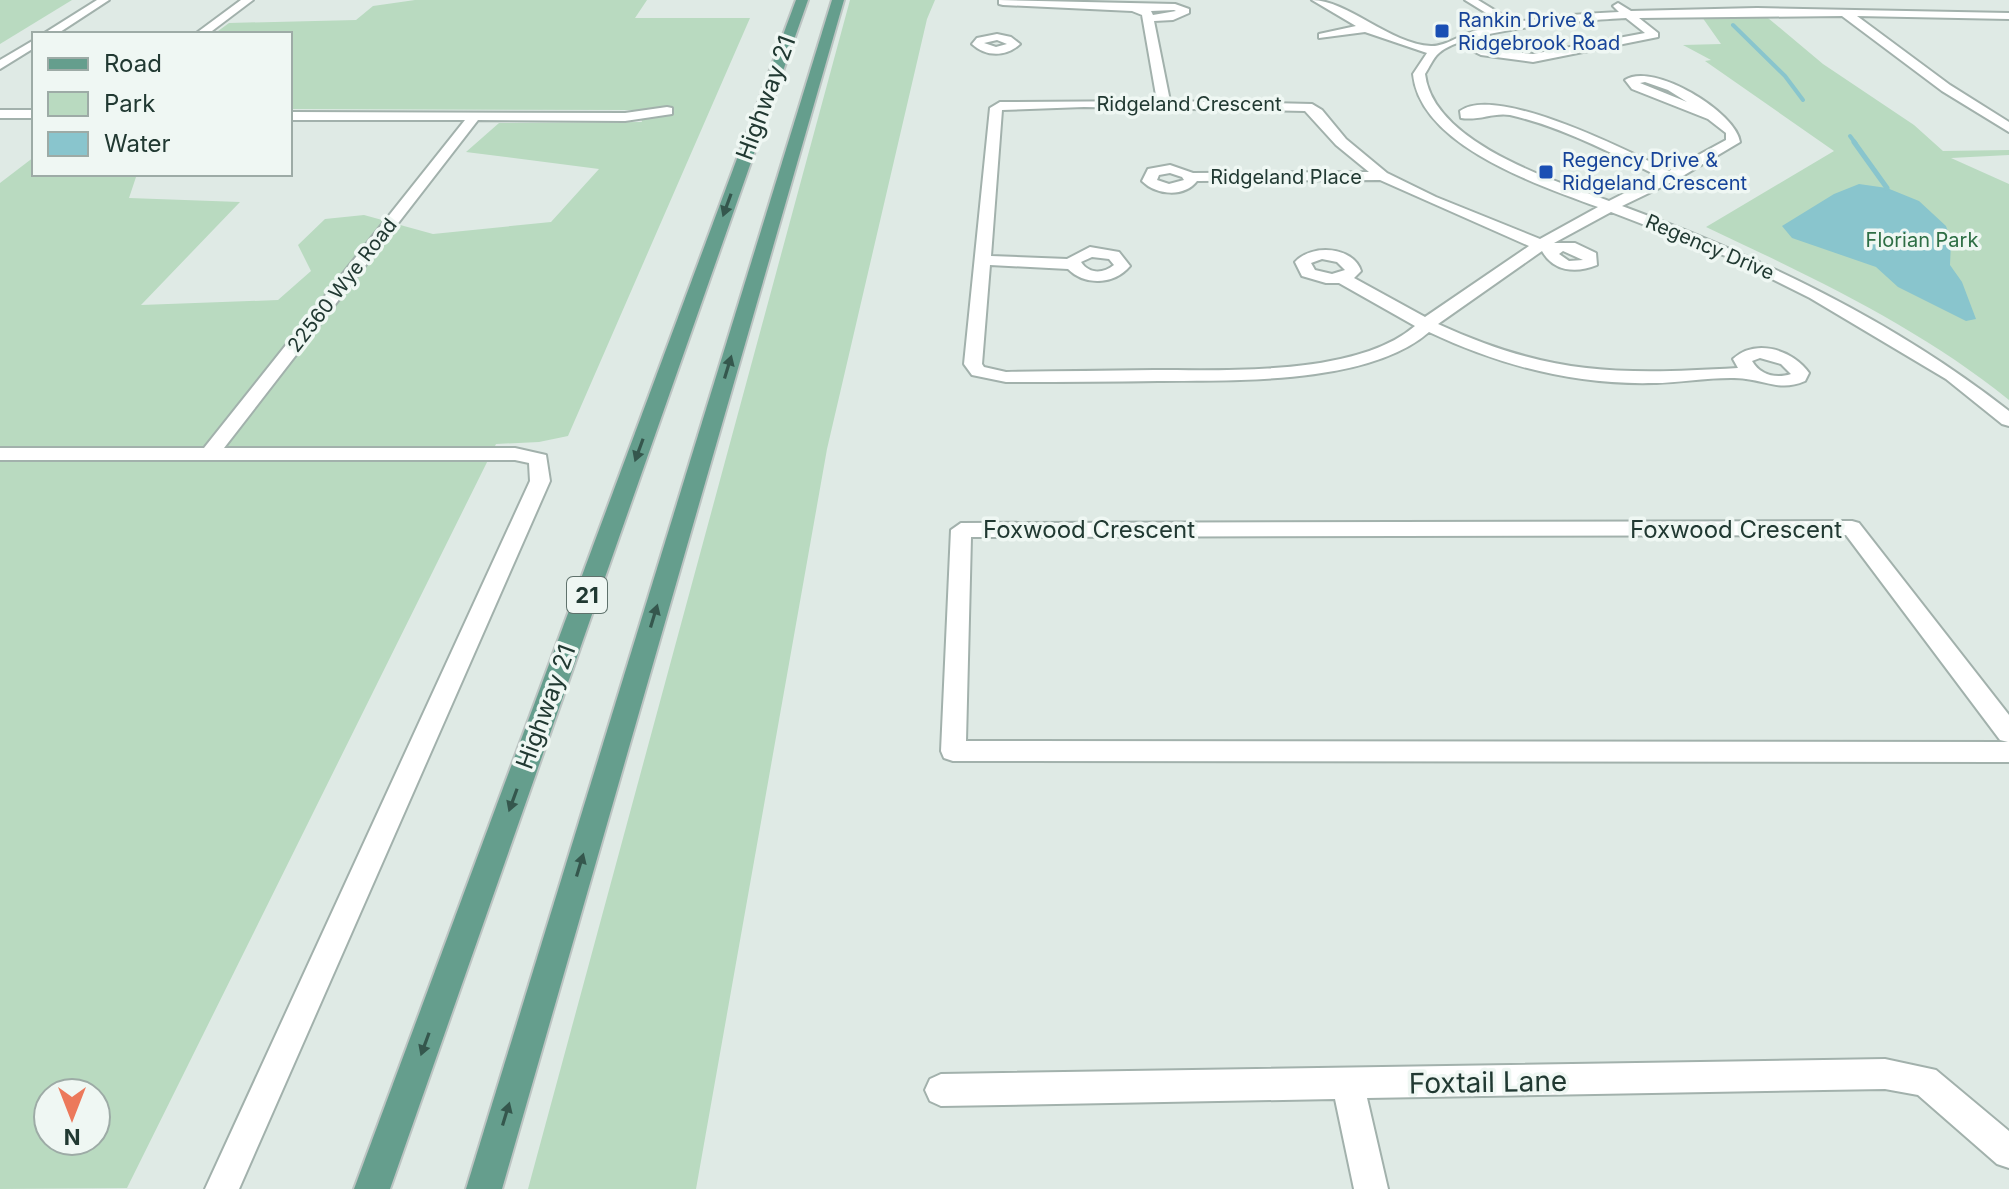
<svg xmlns="http://www.w3.org/2000/svg" width="2009" height="1189" viewBox="0 0 2009 1189" font-family="Inter,sans-serif">
  <style>
    .green { fill: #b9dac0; fill-rule: evenodd }
    .water { fill: #89c5cd }
    .lines { fill: none; stroke-linecap: round; stroke-linejoin: round }
    .stream-far1 { stroke: #89c5cd; stroke-width: 4 }
    .stream { stroke: #89c5cd; stroke-width: 5 }
    .minor-casing { stroke: #a2b1ac; stroke-width: 4 }
    .major-casing { stroke: #bcc4c2; stroke-width: 4 }
    .minor { fill: #fff; fill-rule: evenodd }
    .major { fill: #659e8d; fill-rule: evenodd }
    .oneway { fill: #35574d }
    .transit-dot { fill: #1a4fb4; stroke: #eff7f3; stroke-width: 3 }
    .labels { text-anchor: middle; stroke-width: 7; stroke-linejoin: round; paint-order: stroke }
    .far-transit-label { font-size: 20px; fill: #164399; stroke: #eff7f3; text-anchor: start }
    .far-street-label { font-size: 20px; fill: #213932; stroke: #eff7f3 }
    .far-park-label { font-size: 20px; fill: #2d6e44; stroke: #eff7f3 }
    .shield { fill: #eff7f3; stroke: #5f726c; stroke-width: 2 }
    .shield-label { font-size: 22px; font-weight: bold; fill: #213932 }
    .street-label { font-size: 24px; fill: #213932; stroke: #eff7f3 }
    .near-street-label { font-size: 28px; fill: #213932; stroke: #eff7f3 }
  </style>
  <rect width="100%" height="100%" fill="#dfeae5"/>
  <g class="green">
    <polygon points="0,0 72,0 0,44"/>
    <path d="M415,0H647L635,18H750L568,436L539,442L496,444L127,1188L0,1189V183L34,157V174H137L129,198L240,202L141,305L278,300L311,271L298,245L325,219L364,215L433,234L551,222L599,169L466,152L499,123L642,122L638,110L290,109V34H214L229,23L356,20L373,6ZM48,1093H96V1141H48Z"/>
    <polygon points="850,0 935,0 927,19 827,449 696,1189 528,1189"/>
    <path d="M1745,16L1768,18L1823,64L1914,125L1943,151L2009,150V155L1951,158L2009,184V400C1919,327 1810,276 1706,227L1834,151L1705,61L1711,60L1683,45L1721,44L1702,17Z"/>
  </g>
  <polygon class="water" points="1859,184 1887,188 1919,201 1946,226 1951,241 1950,265 1962,282 1976,319 1966,321 1898,287 1876,267 1792,238 1782,226 1834,194"/>
  <g class="lines">
    <g class="stream-far1">
      <polyline points="1733,25 1785,76 1803,100"/>
      <polyline points="1850,136 1856,144"/>
    </g>
    <polyline class="stream" points="1854,142 1887,188"/>
    <defs>
      <g id="minor">
        <polygon points="97,0 109,0 57,34 43,34"/>
        <polygon points="241,0 253,0 208,34 195,34"/>
        <path d="M999,0L1175,4L1189,9V13L1173,20L1154,21L1170,101L1312,104L1322,110L1346,139L1387,173L1436,197L1540,239L1598,207C1539,185 1420,146 1413,74L1427,53L1365,32L1319,38V34L1356,26L1312,0C1347,0 1390,44 1431,46C1445,47 1463,33 1478,30C1523,19 1572,14 1619,12L1613,6L1618,3L1631,11L1757,8L2009,13V19L1857,16L1950,85L2009,122V132L1942,91L1842,16L1639,18L1658,33V37L1533,62L1481,55L1475,52L1481,49L1533,54L1645,33L1626,18C1587,20 1466,29 1439,53C1433,58 1429,68 1425,74C1433,143 1553,180 1609,201L1658,176C1611,153 1562,127 1510,115C1494,112 1479,121 1461,118L1460,111C1497,84 1630,152 1669,171L1726,140V133L1708,119L1632,89L1625,80C1653,61 1737,113 1740,142L1676,180L1622,206C1760,257 1893,320 2009,411V426L2002,424L1946,379L1810,298L1728,257L1611,212L1554,243H1575L1596,253L1597,265C1575,274 1553,271 1542,251L1438,324C1549,375 1618,375 1738,368L1733,359C1756,338 1793,350 1809,373L1805,381C1782,391 1769,382 1746,379C1723,375 1680,383 1654,383C1574,385 1501,366 1429,332C1368,385 1235,380 1158,381C1107,382 1057,382 1006,382L972,375L964,364L990,108L1000,102L1157,101L1142,15L1132,11L1003,5L999,4ZM1151,11L1174,10L1176,11L1153,15ZM1645,82L1668,90L1687,102L1640,83ZM1084,107L1305,111L1336,145L1369,172L1193,173L1170,165L1148,169L1142,181C1156,195 1184,198 1197,181L1380,180L1529,246L1425,317L1354,278L1361,271C1353,246 1311,244 1295,262L1302,276L1326,283H1339L1415,326C1357,376 1227,370 1154,370C1104,371 1055,371 1006,372L984,367L982,364L990,265L1068,269C1085,286 1114,285 1130,266L1119,252L1090,247L1067,259L991,256L1002,110ZM1170,173L1182,177L1184,180L1169,184L1157,180L1159,175ZM1563,251L1583,260L1569,261L1559,254ZM1092,257L1109,259L1114,265C1103,274 1089,274 1081,262ZM1322,259L1337,262L1345,270L1332,274L1315,270L1311,263ZM1760,358L1781,364L1791,374C1776,379 1760,375 1752,361Z"/>
        <polygon points="1465,0 1478,0 1509,19 1499,21"/>
        <path d="M997,34L1011,37L1020,44C1006,57 986,57 972,44L977,38ZM997,40L1007,44L996,47L984,43Z"/>
        <polygon points="34,40 34,48 0,69 0,60"/>
        <polygon points="667,107 672,108 672,114 625,121 478,120 224,448 515,448 546,455 550,481 239,1189 205,1189 530,481 529,463 515,460 0,460 0,448 204,448 465,120 290,120 290,112 625,113"/>
        <rect x="0" y="110" width="34" height="8"/>
        <path d="M1852,521L1859,523L2009,715V762L953,761L944,758L941,751L951,530L961,523ZM1846,535L2000,740L2008,742L966,741L971,537Z"/>
        <polygon points="1885,1059 1936,1070 2009,1131 2009,1168 1997,1164 1918,1095 1885,1089 1367,1098 1388,1189 1354,1189 1335,1099 941,1106 930,1101 925,1090 930,1079 941,1074"/>
      </g>
      <g id="major">
        <polygon points="796,0 808,0 390,1189 354,1189"/>
        <polygon points="832,0 844,0 502,1189 466,1189"/>
      </g>
    </defs>
    <use href="#minor" class="minor-casing"/>
    <use href="#major" class="major-casing"/>
    <use href="#minor" class="minor"/>
    <use href="#major" class="major"/>
  </g>
  <defs><path id="oneway-solid" d="M-6-.8H1V-3.2L6.5 0L1 3.2V.8H-6Z" transform="scale(2)"/></defs>
  <g class="oneway">
    <use href="#oneway-solid" transform="translate(727 205) rotate(110)"/>
    <use href="#oneway-solid" transform="translate(728 367) rotate(-73)"/>
    <use href="#oneway-solid" transform="translate(639 450) rotate(110)"/>
    <use href="#oneway-solid" transform="translate(654 616) rotate(-73)"/>
    <use href="#oneway-solid" transform="translate(513 800) rotate(110)"/>
    <use href="#oneway-solid" transform="translate(580 865) rotate(-73)"/>
    <use href="#oneway-solid" transform="translate(425 1044) rotate(110)"/>
    <use href="#oneway-solid" transform="translate(506 1114) rotate(-73)"/>
  </g>
  <g class="transit-dot">
    <rect x="1434" y="23" width="16" height="16" rx="4"/>
    <rect x="1538" y="164" width="16" height="16" rx="4"/>
  </g>
  <g class="labels">
    <g class="far-transit-label">
      <text x="1458" y="27">Rankin Drive &amp;<tspan x="1458" dy="23">Ridgebrook Road</tspan></text>
      <text x="1562" y="167">Regency Drive &amp;<tspan x="1562" dy="23">Ridgeland Crescent</tspan></text>
    </g>
    <g class="far-street-label">
      <text x="1189" y="111">Ridgeland Crescent</text>
      <text x="1286" y="184">Ridgeland Place</text>
      <text transform="translate(1710 247) rotate(23)" y="7">Regency Drive</text>
      <text transform="translate(342 285) rotate(-52)" y="7">22560 Wye Road</text>
    </g>
    <g class="far-park-label">
      <text x="1922" y="247">Florian Park</text>
    </g>
    <rect class="shield" x="567" y="577" width="40" height="36" rx="6"/>
    <g class="shield-label">
      <text x="587" y="603">21</text>
    </g>
    <g class="street-label">
      <text transform="translate(766 98) rotate(-70)" y="8">Highway 21</text>
      <text x="1089" y="538">Foxwood Crescent</text>
      <text x="1736" y="538">Foxwood Crescent</text>
      <text transform="translate(546 707) rotate(-70)" y="8">Highway 21</text>
    </g>
    <g class="near-street-label">
      <text transform="translate(1488 1082) rotate(-1)" y="10">Foxtail Lane</text>
    </g>
  </g>
  <rect x="32" y="32" width="260" height="144" fill="#eff7f3" stroke="#9daba6" stroke-width="2"/>
  <rect x="48" y="58" width="40" height="12" fill="#659e8d" stroke="#9daba6" stroke-width="2"/>
  <text x="104" y="72" font-size="24" fill="#213932">Road</text>
  <rect x="48" y="92" width="40" height="24" fill="#b9dac0" stroke="#9daba6" stroke-width="2"/>
  <text x="104" y="112" font-size="24" fill="#213932">Park</text>
  <rect x="48" y="132" width="40" height="24" fill="#89c5cd" stroke="#9daba6" stroke-width="2"/>
  <text x="104" y="152" font-size="24" fill="#213932">Water</text>
  <g transform="translate(72 1117) rotate(180)"><circle r="38" fill="#eff7f3" stroke="#9daba6" stroke-width="2"/>
  <path d="M0-6L14 30L0 20L-14 30Z" fill="#ec795b"/>
  <text y="-12" font-size="22" font-weight="bold" text-anchor="middle" fill="#213932">N</text>
  </g>
</svg>
